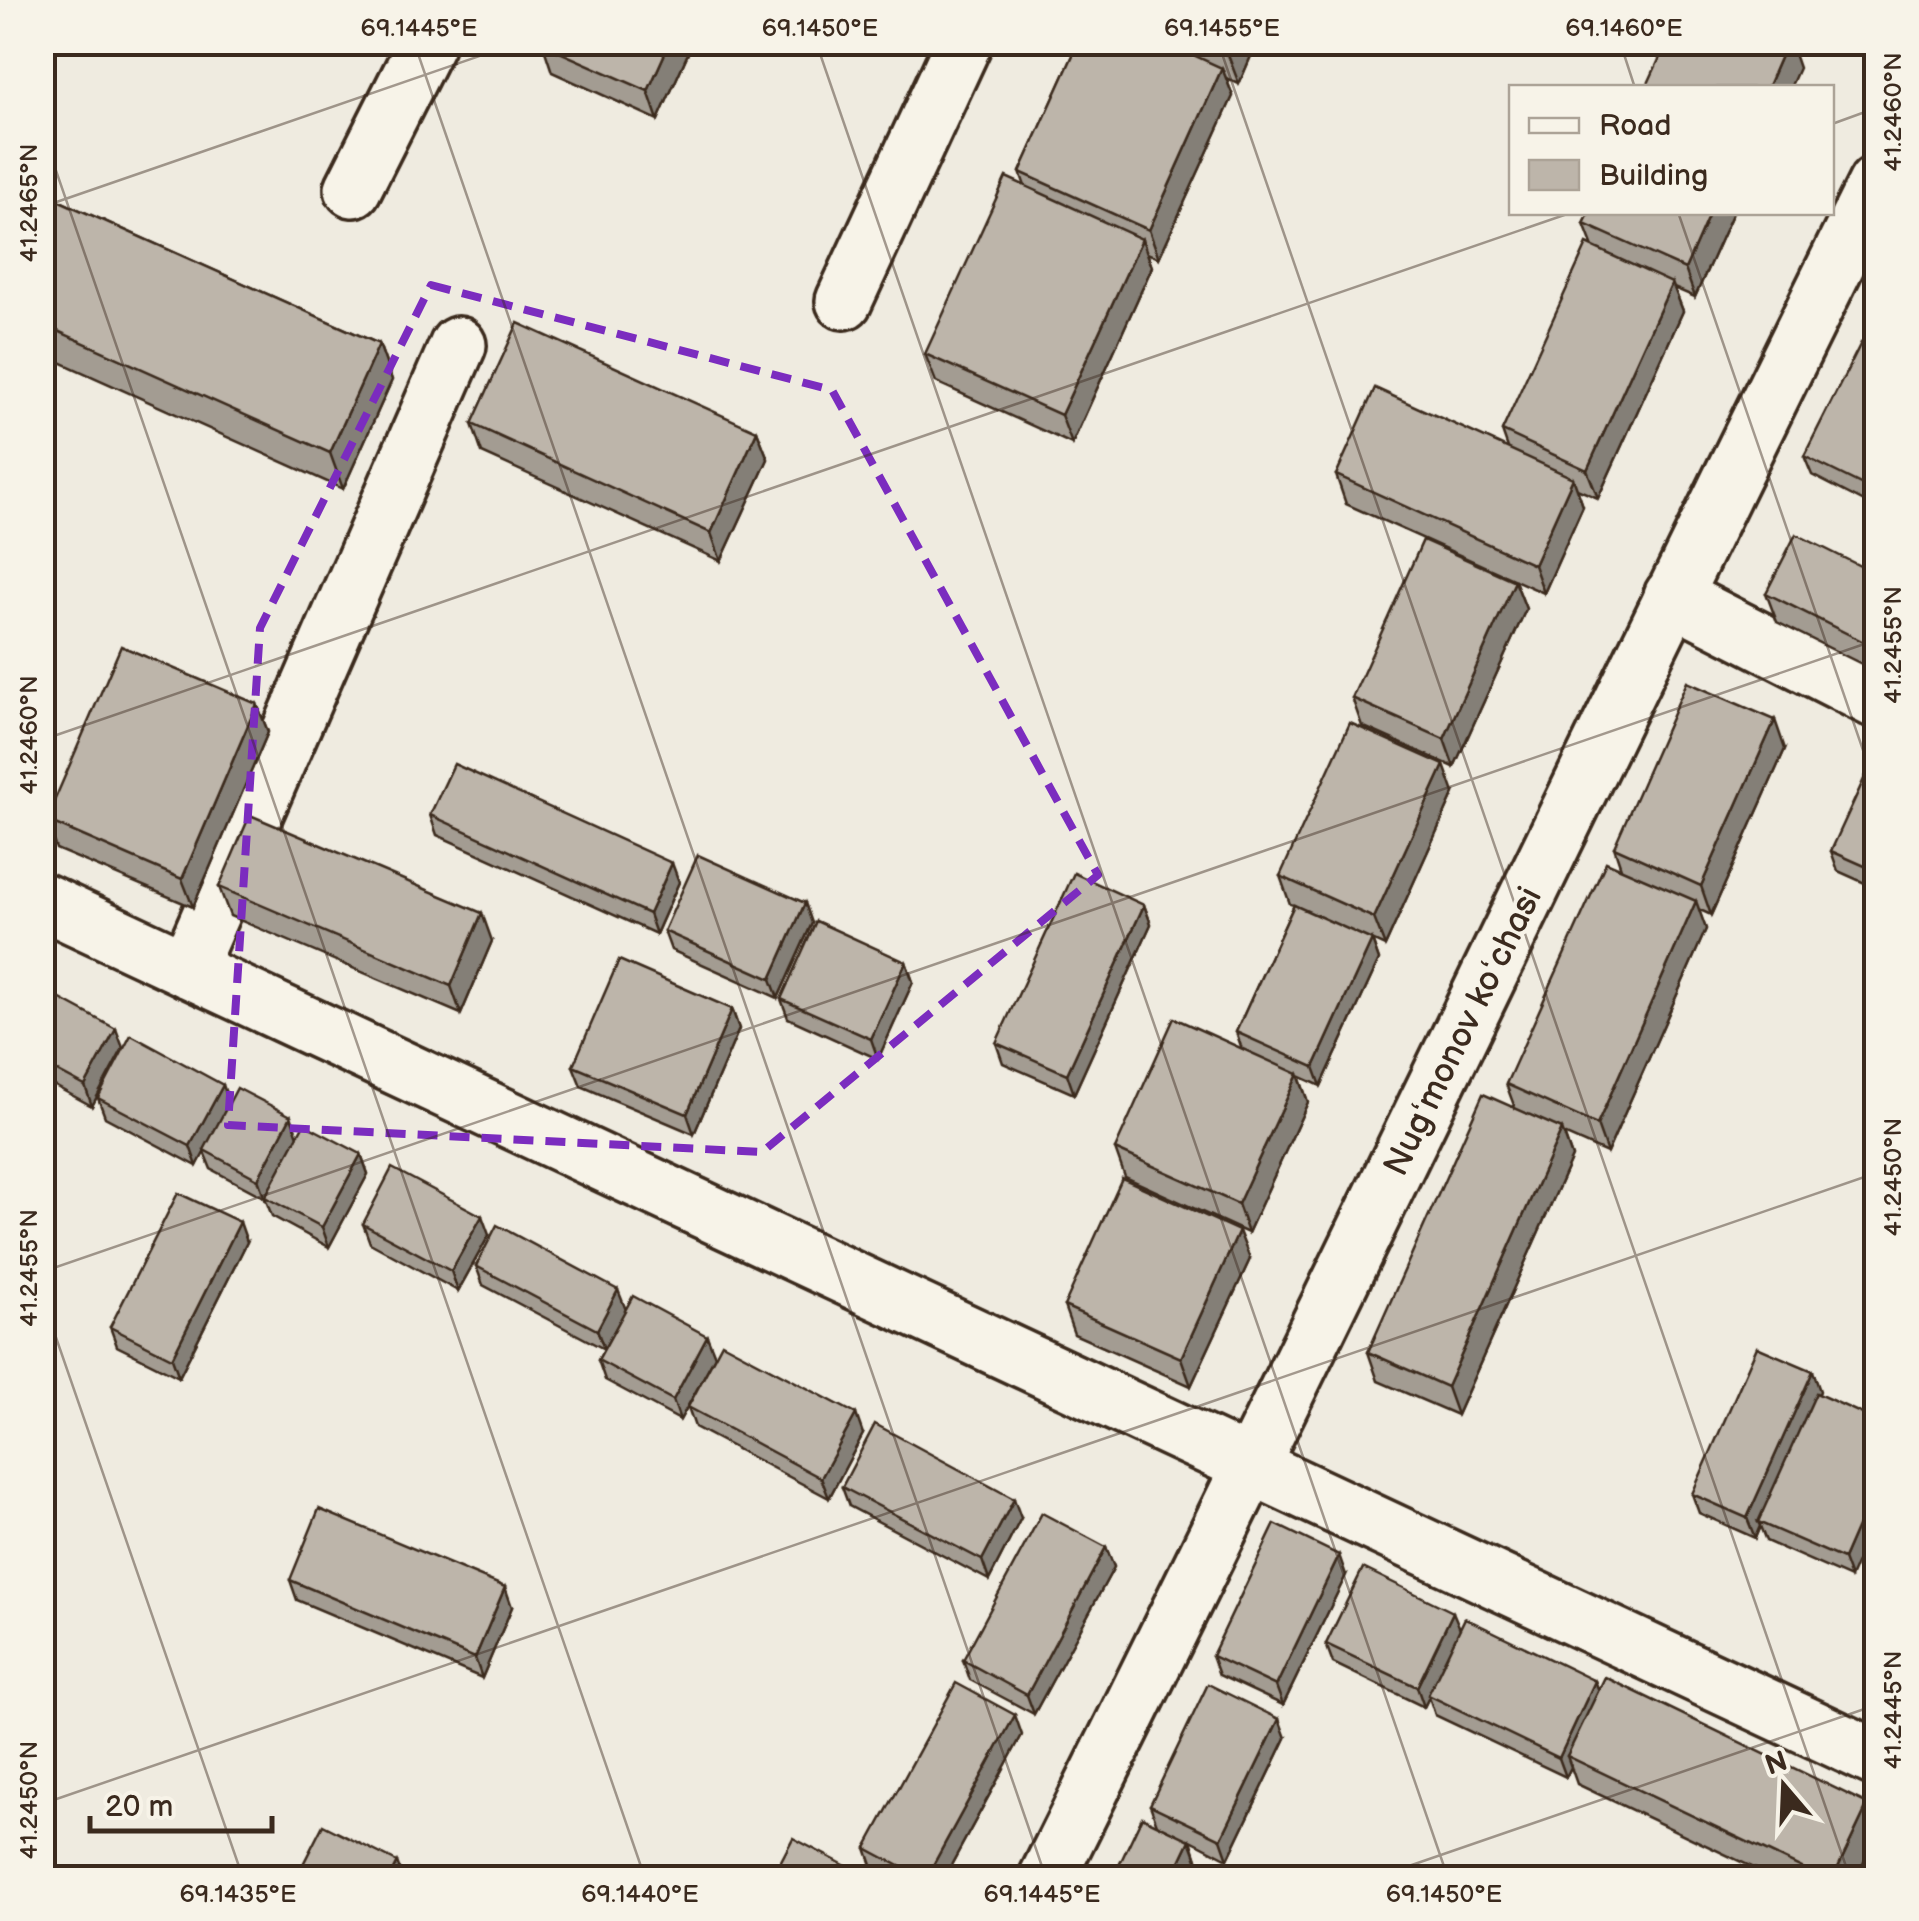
<svg xmlns="http://www.w3.org/2000/svg" width="1919" height="1921" viewBox="0 0 1919 1921" font-family="'Balsamiq Sans',sans-serif">
  <style>
    .lines { fill: none; stroke-linecap: round; stroke-linejoin: round }
    .street-casing { stroke: #3b2a1e; stroke-width: 62 }
    .secondary-casing { stroke: #3b2a1e; stroke-width: 62 }
    .street { stroke: #f7f3e8; stroke-width: 55 }
    .secondary { stroke: #f7f3e8; stroke-width: 55 }
    .wall { fill: #a39c92; stroke: #3b2a1e; stroke-width: 2.5 }
    .shaded-wall { fill: #847f77; stroke: #3b2a1e; stroke-width: 2.5 }
    .building { fill: #bdb5aa; stroke: #3b2a1e; stroke-width: 2.5 }
    .marked { fill: none; stroke: #7b2cbf; stroke-width: 8; stroke-dasharray: 20 12; stroke-linejoin: round }
    .ticks { fill: none; stroke: #3b2a1e; stroke-width: 2.5; stroke-opacity: 0.45 }
    .labels { text-anchor: middle; stroke-width: 8; stroke-linejoin: round; paint-order: stroke }
    .street-label { font-size: 35px; fill: #3b2a1e; stroke: #f7f3e8 }
    .neatline { fill: none; stroke: #3b2a1e; stroke-width: 4 }
    .ticks-label { font-size: 25px; text-anchor: middle; fill: #3b2a1e }
  </style>
  <rect width="100%" height="100%" fill="#efebe0"/>
  <filter id="ink" filterUnits="userSpaceOnUse"><feTurbulence type="fractalNoise" baseFrequency=".01" numOctaves="2"/><feDisplacementMap in="SourceGraphic" scale="20" xChannelSelector="R" yChannelSelector="G"/><feConvolveMatrix kernelMatrix="1 2 1 2 8 2 1 2 1" color-interpolation-filters="sRGB"/></filter>
  <g filter="url(#ink)">
    <g class="lines">
      <defs>
        <g id="street">
          <polyline points="353,189 427,42"/>
          <polyline points="844,301 964,42"/>
          <polyline points="1672,596 1876,700"/>
          <polyline points="42,901 1876,1758"/>
          <polyline points="187,969 458,345"/>
        </g>
        <path id="secondary" d="M1047,1878C1328,1316 1596,747 1876,184"/>
      </defs>
      <use href="#street" class="street-casing"/>
      <use href="#secondary" class="secondary-casing"/>
      <use href="#street" class="street"/>
      <use href="#secondary" class="secondary"/>
    </g>
    <g class="wall">
      <polygon points="542,42 693,42 658,120 552,72"/>
      <polygon points="1079,42 1257,42 1239,84 1226,78 1233,96 1159,258 1147,253 1152,267 1072,444 936,382 925,354 1025,186 1020,172"/>
      <polygon points="42,193 379,344 392,380 343,489 42,354"/>
      <polygon points="1590,212 1733,212 1695,297 1674,288 1683,311 1598,498 1577,489 1583,506 1544,593 1346,504 1336,475 1508,448 1502,431 1593,247 1584,224"/>
      <polygon points="1876,317 1876,344 1871,329"/>
      <polygon points="1876,350 1876,508 1812,475 1804,456"/>
      <polygon points="472,424 757,431 768,459 721,561 482,453"/>
      <polygon points="1876,574 1876,671 1777,622 1766,593"/>
      <polygon points="1515,581 1526,609 1454,767 1362,726 1352,698"/>
      <polygon points="257,704 268,732 193,907 56,849 46,820"/>
      <polygon points="1785,749 1711,915 1698,909 1706,929 1607,1153 1564,1134 1572,1157 1457,1415 1378,1381 1368,1352 1515,1108 1506,1084 1621,868 1614,847"/>
      <polygon points="1876,782 1876,888 1838,871 1831,851"/>
      <polygon points="1454,793 1385,946 1372,940 1379,960 1321,1086 1299,1076 1308,1102 1248,1233 1125,1177 1115,1149 1242,1049 1236,1032 1294,905 1290,904 1280,876"/>
      <polygon points="430,815 679,882 656,934 437,835"/>
      <polygon points="219,887 492,941 461,1014 230,916"/>
      <polygon points="1144,905 1151,924 1074,1094 1003,1063 996,1043"/>
      <polygon points="812,923 778,998 671,950 664,931"/>
      <polygon points="906,962 913,982 878,1059 788,1018 781,999"/>
      <polygon points="42,989 123,1048 92,1106 42,1079"/>
      <polygon points="732,1009 739,1029 694,1134 581,1086 573,1066"/>
      <polygon points="98,1098 229,1102 298,1135 361,1154 368,1174 329,1247 272,1216 265,1198 211,1169 204,1152 197,1166 105,1117"/>
      <polygon points="363,1224 489,1235 458,1291 370,1243"/>
      <polygon points="247,1242 179,1377 117,1346 110,1327"/>
      <polygon points="1250,1259 1191,1386 1074,1334 1064,1306"/>
      <polygon points="476,1266 625,1309 715,1356 680,1420 605,1380 598,1360 604,1349 483,1285"/>
      <polygon points="1820,1391 1818,1394 1850,1578 1766,1541 1760,1526 1755,1538 1699,1513 1692,1494"/>
      <polygon points="688,1407 863,1434 829,1498 695,1427"/>
      <polygon points="842,1487 1021,1518 989,1580 849,1506"/>
      <polygon points="1876,1528 1876,1592 1866,1588 1859,1568"/>
      <polygon points="1106,1547 1114,1567 1034,1714 970,1680 963,1660"/>
      <polygon points="1346,1575 1283,1705 1219,1675 1212,1656"/>
      <polygon points="290,1580 512,1607 482,1678 297,1600"/>
      <polygon points="1460,1630 1595,1681 1599,1691 1876,1837 1856,1878 1775,1878 1577,1784 1571,1767 1566,1777 1435,1715 1429,1697 1424,1707 1333,1663 1326,1644"/>
      <polygon points="1022,1735 944,1878 893,1878 873,1868 866,1848"/>
      <polygon points="1286,1738 1228,1859 1191,1840 1197,1859 1188,1878 1113,1878 1157,1824 1150,1805"/>
    </g>
    <g class="shaded-wall">
      <polygon points="670,42 693,42 658,120 648,91"/>
      <polygon points="1234,42 1257,42 1239,84 1228,55"/>
      <polygon points="1787,42 1790,42 1799,68 1790,88 1767,88"/>
      <polygon points="1222,68 1233,96 1159,258 1149,230"/>
      <polygon points="1710,212 1733,212 1695,297 1685,269"/>
      <polygon points="1142,239 1152,267 1072,444 1061,415"/>
      <polygon points="1672,283 1683,311 1598,498 1587,470"/>
      <polygon points="379,344 392,380 343,489 330,453"/>
      <polygon points="757,431 768,459 721,561 711,533"/>
      <polygon points="1573,478 1583,506 1544,593 1534,565"/>
      <polygon points="1515,581 1526,609 1454,767 1444,739"/>
      <polygon points="257,704 268,732 193,907 182,879"/>
      <polygon points="1775,720 1785,749 1711,915 1701,886"/>
      <polygon points="1444,765 1454,793 1385,946 1374,918"/>
      <polygon points="672,863 679,882 656,934 649,914"/>
      <polygon points="1696,901 1706,929 1607,1153 1597,1125"/>
      <polygon points="805,903 812,923 778,998 771,979"/>
      <polygon points="1144,905 1151,924 1074,1094 1067,1074"/>
      <polygon points="482,913 492,941 461,1014 451,986"/>
      <polygon points="1372,940 1379,960 1321,1086 1314,1067"/>
      <polygon points="906,962 913,982 878,1059 871,1039"/>
      <polygon points="732,1009 739,1029 694,1134 687,1114"/>
      <polygon points="116,1029 123,1048 92,1106 85,1086"/>
      <polygon points="1298,1074 1308,1102 1248,1233 1238,1204"/>
      <polygon points="223,1085 230,1104 197,1166 190,1146"/>
      <polygon points="291,1116 298,1136 265,1199 258,1179"/>
      <polygon points="1562,1129 1572,1157 1457,1415 1447,1387"/>
      <polygon points="361,1154 368,1174 329,1247 322,1227"/>
      <polygon points="482,1216 489,1235 458,1291 451,1271"/>
      <polygon points="240,1222 247,1242 179,1377 172,1358"/>
      <polygon points="1239,1231 1250,1259 1191,1386 1181,1358"/>
      <polygon points="618,1290 626,1310 604,1349 597,1330"/>
      <polygon points="707,1336 715,1356 680,1420 673,1400"/>
      <polygon points="1813,1371 1820,1391 1761,1523 1758,1522 1760,1526 1755,1538 1747,1518"/>
      <polygon points="856,1414 863,1434 829,1498 821,1478"/>
      <polygon points="1876,1483 1876,1518 1850,1578 1843,1559"/>
      <polygon points="1014,1499 1021,1518 989,1580 982,1560"/>
      <polygon points="1106,1547 1114,1567 1034,1714 1027,1695"/>
      <polygon points="1339,1555 1346,1575 1283,1705 1276,1686"/>
      <polygon points="505,1587 512,1607 482,1678 475,1658"/>
      <polygon points="1453,1612 1461,1631 1424,1707 1417,1687"/>
      <polygon points="1595,1681 1603,1701 1567,1756 1571,1767 1566,1777 1559,1758"/>
      <polygon points="1015,1715 1022,1735 944,1878 926,1878"/>
      <polygon points="1279,1719 1286,1738 1228,1859 1221,1839"/>
      <polygon points="1868,1804 1876,1827 1876,1837 1856,1878 1833,1878"/>
      <polygon points="1190,1840 1197,1859 1188,1878 1172,1878"/>
      <polygon points="397,1862 403,1878 389,1878"/>
    </g>
    <g class="building">
      <polygon points="542,42 670,42 648,91 541,44"/>
      <polygon points="1079,42 1165,42 1222,68 1149,230 1020,172"/>
      <polygon points="1200,42 1234,42 1228,55"/>
      <polygon points="1667,42 1787,42 1767,88 1646,88"/>
      <polygon points="1006,177 1142,239 1061,415 925,354"/>
      <polygon points="42,193 379,344 330,453 42,324"/>
      <polygon points="1590,212 1710,212 1685,269 1584,224"/>
      <polygon points="1587,244 1672,283 1587,470 1502,431"/>
      <polygon points="1876,317 1876,332 1871,329"/>
      <polygon points="518,323 757,431 711,533 472,424"/>
      <polygon points="1861,343 1876,350 1876,488 1875,491 1804,456"/>
      <polygon points="1375,388 1573,478 1534,565 1336,475"/>
      <polygon points="1796,534 1876,574 1876,648 1766,593"/>
      <polygon points="1423,540 1515,581 1444,739 1352,698"/>
      <polygon points="121,646 257,704 182,879 46,820"/>
      <polygon points="1687,682 1775,720 1701,886 1614,847"/>
      <polygon points="1350,723 1444,765 1374,918 1280,876"/>
      <polygon points="454,764 672,863 649,914 430,815"/>
      <polygon points="1865,777 1876,782 1876,871 1831,851"/>
      <polygon points="250,815 482,913 451,986 219,887"/>
      <polygon points="698,855 805,903 771,979 664,931"/>
      <polygon points="1606,862 1696,901 1597,1125 1506,1084"/>
      <polygon points="1074,873 1144,905 1067,1074 996,1043"/>
      <polygon points="1294,905 1372,940 1314,1067 1236,1032"/>
      <polygon points="816,921 906,962 871,1039 781,999"/>
      <polygon points="619,960 732,1009 687,1114 573,1066"/>
      <polygon points="42,989 116,1029 85,1086 42,1063"/>
      <polygon points="1174,1018 1298,1074 1238,1204 1115,1149"/>
      <polygon points="131,1035 223,1085 190,1146 98,1098"/>
      <polygon points="237,1088 291,1116 258,1179 204,1150"/>
      <polygon points="1483,1094 1562,1129 1447,1387 1368,1352"/>
      <polygon points="304,1124 361,1154 322,1227 265,1197"/>
      <polygon points="392,1168 482,1216 451,1271 363,1224"/>
      <polygon points="1122,1178 1239,1231 1181,1358 1064,1306"/>
      <polygon points="178,1193 240,1222 172,1358 110,1327"/>
      <polygon points="497,1225 618,1290 597,1330 476,1266"/>
      <polygon points="633,1296 707,1336 673,1400 598,1360"/>
      <polygon points="722,1343 856,1414 821,1478 688,1407"/>
      <polygon points="1757,1347 1813,1371 1747,1518 1692,1494"/>
      <polygon points="1816,1393 1876,1420 1876,1483 1843,1559 1758,1522"/>
      <polygon points="875,1424 1014,1499 982,1560 842,1487"/>
      <polygon points="319,1509 505,1587 475,1658 290,1580"/>
      <polygon points="1042,1513 1106,1547 1027,1695 963,1660"/>
      <polygon points="1275,1524 1339,1555 1276,1686 1212,1656"/>
      <polygon points="1876,1528 1876,1576 1859,1568"/>
      <polygon points="1363,1568 1453,1612 1417,1687 1326,1644"/>
      <polygon points="1465,1618 1595,1681 1559,1758 1428,1695"/>
      <polygon points="1605,1677 1868,1804 1833,1878 1823,1878 1567,1756"/>
      <polygon points="956,1683 1015,1715 926,1878 922,1878 866,1848"/>
      <polygon points="1208,1684 1279,1719 1221,1839 1150,1805"/>
      <polygon points="1142,1817 1190,1840 1172,1878 1113,1878"/>
      <polygon points="323,1825 397,1862 389,1878 296,1878"/>
      <polygon points="793,1838 869,1878 772,1878"/>
      <polygon points="1876,1858 1876,1878 1867,1878"/>
    </g>
  </g>
  <path class="marked" d="M431,285L832,390L1098,875L762,1152L228,1125L260,628Z"/>
  <path class="ticks" d="M414,42L1046,1878M816,42L1448,1878M1218,42L1850,1878M1620,42L1635,88M1832,124L1876,108M42,130L645,1878M42,207L520,42M1678,212L1876,788M42,740L1573,212M42,1272L1876,640M42,1297L243,1878M42,1804L1876,1173M1374,1878L1876,1705"/>
  <g class="labels">
    <g class="street-label">
      <text transform="translate(1462 1031) rotate(-64)" y="12">Nugʻmonov koʻchasi</text>
    </g>
  </g>
  <rect width="1919" height="1921" fill="none" stroke="#f7f3e8" stroke-width="110"/>
  <rect x="1509" y="85" width="325" height="130" fill="#f7f3e8" stroke="#aca397" stroke-width="2.5"/>
  <rect x="1529" y="118" width="50" height="15" fill="#f7f3e8" stroke="#aca397" stroke-width="2.5"/>
  <text x="1599" y="135" font-size="30" fill="#3b2a1e">Road</text>
  <rect x="1529" y="160" width="50" height="30" fill="#bdb5aa" stroke="#aca397" stroke-width="2.5"/>
  <text x="1599" y="185" font-size="30" fill="#3b2a1e">Building</text>
  <g transform="translate(1784 1786) rotate(341)" stroke="#f7f3e8" stroke-width="8" paint-order="stroke">
  <path d="M0-8L18 38L0 25L-18 38Z" fill="#3b2a1e"/>
  <text y="-15" font-size="28" font-weight="bold" text-anchor="middle" fill="#3b2a1e">N</text>
  </g>
  <path d="M90 1816v15h182v-15" fill="none" stroke="#3b2a1e" stroke-width="5"/>
  <text x="105" y="1816" font-size="30" fill="#3b2a1e" stroke="#f7f3e8" stroke-width="8" paint-order="stroke">20 m</text>
  <rect x="55" y="55" width="1809" height="1811" class="neatline"/>
  <g class="ticks-label">
    <text x="419" y="36">69.1445°E</text>
    <text x="820" y="36">69.1450°E</text>
    <text x="1222" y="36">69.1455°E</text>
    <text x="1624" y="36">69.1460°E</text>
    <text transform="translate(1892 112) rotate(-90)" y="9">41.2460°N</text>
    <text transform="translate(28 203) rotate(-90)" y="9">41.2465°N</text>
    <text transform="translate(1892 645) rotate(-90)" y="9">41.2455°N</text>
    <text transform="translate(28 735) rotate(-90)" y="9">41.2460°N</text>
    <text transform="translate(1892 1177) rotate(-90)" y="9">41.2450°N</text>
    <text transform="translate(28 1268) rotate(-90)" y="9">41.2455°N</text>
    <text transform="translate(1892 1710) rotate(-90)" y="9">41.2445°N</text>
    <text transform="translate(28 1800) rotate(-90)" y="9">41.2450°N</text>
    <text x="238" y="1902">69.1435°E</text>
    <text x="640" y="1902">69.1440°E</text>
    <text x="1042" y="1902">69.1445°E</text>
    <text x="1444" y="1902">69.1450°E</text>
  </g>
</svg>
